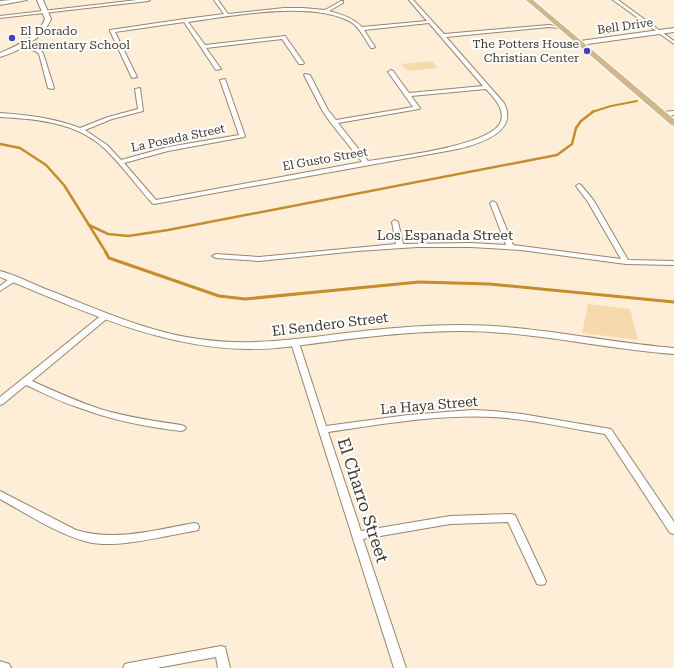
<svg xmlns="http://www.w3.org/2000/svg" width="674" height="668" viewBox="0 0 674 668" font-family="'Roboto Serif',serif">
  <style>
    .green { fill: #f7d9ae }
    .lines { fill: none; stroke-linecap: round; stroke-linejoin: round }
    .stream-far2 { stroke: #c58d2d; stroke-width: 2 }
    .stream-far1 { stroke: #c58d2d; stroke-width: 2.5 }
    .stream { stroke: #c58d2d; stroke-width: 3 }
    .minor-casing { stroke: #97856c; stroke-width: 2 }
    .tertiary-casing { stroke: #97856c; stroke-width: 2 }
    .primary-casing { stroke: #fff; stroke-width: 2 }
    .minor { fill: #fff; fill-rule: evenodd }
    .tertiary { fill: #fff; fill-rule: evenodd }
    .primary { fill: #d1b68b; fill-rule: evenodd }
    .poi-dot { fill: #4442b8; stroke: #fff; stroke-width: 1.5 }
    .labels { text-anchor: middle; stroke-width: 4; stroke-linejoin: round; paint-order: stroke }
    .far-street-label { font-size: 12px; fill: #423a2f; stroke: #fff }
    .far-poi-label { font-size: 12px; fill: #423a2f; stroke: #fff; text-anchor: start }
    .street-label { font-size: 14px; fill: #423a2f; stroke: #fff }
    .near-street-label { font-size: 17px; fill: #423a2f; stroke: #fff }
  </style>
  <rect width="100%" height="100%" fill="#feeed8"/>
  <g class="green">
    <polygon points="432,61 438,68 407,71 401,64"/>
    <polygon points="588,304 630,309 638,340 582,333"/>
  </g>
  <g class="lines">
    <polyline class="stream-far2" points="592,112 611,106 637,101"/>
    <g class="stream-far1">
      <polyline points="0,144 20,148 46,165 64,185 89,225 108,234 128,236 168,230 557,155 572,144 576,128 581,121 594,111"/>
      <polyline points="89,225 107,254"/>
    </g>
    <polyline class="stream" points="106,253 109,258 219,296 245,299 419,282 489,284 674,302"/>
    <defs>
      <g id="minor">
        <polygon points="137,0 150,0 148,1 0,18 0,16"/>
        <path d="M214,0H218L228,14L284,8H303L325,10L341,1H343V3L329,11C341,14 353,18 362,27L427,21L409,0H413L444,34L549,25L562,27L560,28L549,27L446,37L504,103C505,106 507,109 507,112C511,135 474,145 458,149L154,204L152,203C136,185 121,164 104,148C76,122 36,119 0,117V113C28,115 54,118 80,128L108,117L138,109L135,89L140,88L143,111L112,119L85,130L107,145L121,160L168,147L239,135L220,80L225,79L245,136L244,137L168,151L124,163L156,200L362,162L330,122L322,110L304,75L305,74L310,75L328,110L336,120L413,107L388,72L391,70L393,71L409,93L483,86L429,23L364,30L375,47L373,48H371C365,39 360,28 351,22C311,0 232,16 188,22L205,45L285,36L304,63L303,64H299L282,39L206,48L221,69L216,70L184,22L115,32L137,77L132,78L110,31V30L185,19L224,14ZM486,89C493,97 505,108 501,121C493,146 394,157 368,161L338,123L419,109L420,108L411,96Z"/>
        <polygon points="613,0 618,0 674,41 674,44"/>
        <polygon points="18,44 39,49 43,53 54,88 53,89 48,88 39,54 35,51 18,46"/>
        <polygon points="674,111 674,115 663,116 660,114 663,112"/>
        <polygon points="579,184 581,185 594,201 628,260 674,261 674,265 626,264 521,250 471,247 417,247 357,251 259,261 216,258 212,256 216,254 259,257 396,244 392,222 395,220 398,222 403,244 471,243 506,245 490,203 493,201 496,203 513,245 621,259 588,202 576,186"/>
        <polygon points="10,278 13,278 17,280 0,291 0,286"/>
        <path d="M103,314H106L110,316L32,381C54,391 76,401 100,409C126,417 154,421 181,425L184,426L186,428L184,430L181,431C148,427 115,421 83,409C63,403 45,394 26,385L3,404L0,405V397Z"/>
        <path d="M295,340L299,343L326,426L408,415L472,410L493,411L522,414L611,429L674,522V534L670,533L605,434C568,428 531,419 493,417C438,414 383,424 328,432L361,531L450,516L511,514L515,515L546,581L545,584L541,585L537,584L508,522L450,524L363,539L406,668H394L291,343Z"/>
        <path d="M0,491L76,530C115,542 155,530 194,523L198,524L199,527L198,530L194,531C164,536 117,549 88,542C59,535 27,514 0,499Z"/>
        <polygon points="221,646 225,647 230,668 218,668 216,657 157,668 123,668 125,664 129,663"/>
        <polygon points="0,661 9,664 11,668 0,668"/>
      </g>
      <g id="tertiary">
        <polygon points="11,0 27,0 0,5 0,1"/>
        <path d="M37,0H43L51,19C42,39 20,51 0,57V53C18,45 37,38 45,19Z"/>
        <polygon points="674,28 674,32 580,45 577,43 580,41"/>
        <path d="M0,271C16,275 33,284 48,290C98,309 146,332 199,339C246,346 291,340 337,334C378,329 419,325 461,325C533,325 603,342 674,348V354C603,349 533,331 461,331C416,331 371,336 326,342C300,345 274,350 247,349C159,348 80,309 0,277Z"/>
      </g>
      <polygon id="primary" points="526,0 533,0 674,119 674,126 671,125"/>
    </defs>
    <use href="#minor" class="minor-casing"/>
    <use href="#tertiary" class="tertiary-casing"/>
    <use href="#primary" class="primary-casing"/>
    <use href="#minor" class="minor"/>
    <use href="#tertiary" class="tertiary"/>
    <use href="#primary" class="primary"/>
  </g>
  <g class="poi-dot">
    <circle cx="12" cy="38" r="4"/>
    <circle cx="587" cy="51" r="4"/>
  </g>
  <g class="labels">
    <g class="far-street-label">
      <text transform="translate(625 26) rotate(-8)" y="4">Bell Drive</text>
      <text transform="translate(178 138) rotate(-12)" y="4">La Posada Street</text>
      <text transform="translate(325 159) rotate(-10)" y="4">El Gusto Street</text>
    </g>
    <g class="far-poi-label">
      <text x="20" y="35">El Dorado<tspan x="20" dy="14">Elementary School</tspan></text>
      <text x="579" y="48" text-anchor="end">The Potters House<tspan x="579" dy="14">Christian Center</tspan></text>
    </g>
    <g class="street-label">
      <text x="445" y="240">Los Espanada Street</text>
      <text transform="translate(330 324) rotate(-7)" y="5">El Sendero Street</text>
      <text transform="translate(429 405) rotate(-5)" y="5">La Haya Street</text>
    </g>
    <g class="near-street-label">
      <text transform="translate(363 500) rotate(72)" y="6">El Charro Street</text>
    </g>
  </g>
</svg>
